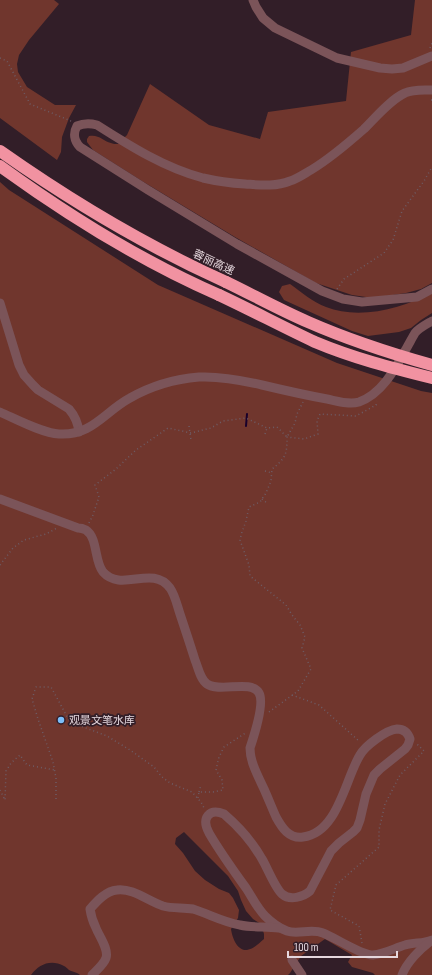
<svg xmlns="http://www.w3.org/2000/svg" width="432" height="975" viewBox="0 0 432 975" font-family="'Sofia Sans Condensed','Noto Sans SC',sans-serif">
  <style>
    .green { fill: #70362d; fill-rule: evenodd }
    .lines { fill: none; stroke-linecap: round; stroke-linejoin: round }
    .stream { stroke: #19002b; stroke-width: 2 }
    .path { stroke: #6e5c65; stroke-width: 1.5; stroke-dasharray: 1 3; stroke-linecap: butt }
    .minor { stroke: #7b5459; stroke-width: 9 }
    .highway { stroke: #f192a1; stroke-width: 12 }
    .highway-bridge { stroke: #f192a1; stroke-width: 12 }
    .poi-dot { fill: #7cbef9; stroke: #321e28; stroke-width: 1.5 }
    .labels { text-anchor: middle; stroke-width: 3.5; stroke-linejoin: round; paint-order: stroke }
    .street-label { font-size: 11px; fill: #e5d7dd; stroke: #321e28 }
    .poi-label { font-size: 11px; fill: #e5d7dd; stroke: #321e28; text-anchor: start }
  </style>
  <rect width="100%" height="100%" fill="#321e28"/>
  <g class="green">
    <polygon points="0,0 54,0 59,4 29,40 19,55 17,64 18,72 27,87 55,105 76,105 69,118 62,137 61,152 57,160 0,118"/>
    <path d="M415,0H432V283L421,289L406,293L373,298L352,295L316,283L235,237L142,181L93,150L87,142V139L89,136C99,134 103,141 111,143C112,144 117,144 118,144L127,135L150,84L209,125L260,139L268,112L346,101L351,52L411,35Z"/>
    <path d="M0,182L9,190L158,285L337,363L421,391L432,393V975H375L373,973L352,967L348,962L352,955L325,939L301,956L290,973L288,975H80C77,972 73,972 69,970C67,968 66,967 64,966C51,959 39,964 31,975H0ZM184,832L228,876L238,891L241,900L246,911L253,919L261,924L264,934V939C259,943 254,949 247,950C237,951 232,937 231,929L238,918L239,910L233,898L229,893L219,889L205,880L195,871L183,853L175,844L176,838Z"/>
    <path d="M290,284C301,292 313,302 326,307C358,320 403,309 432,292V313L421,320L411,328L399,332L368,336L352,331L284,300L279,292L282,286Z"/>
  </g>
  <g class="lines">
    <polyline class="stream" points="246,426 247,414"/>
    <g class="path">
      <polyline points="430,48 432,43"/>
      <polyline points="0,58 7,61 30,104 71,121"/>
      <polyline points="432,100 431,100 432,103"/>
      <polyline points="337,289 344,279 384,253 393,240 402,211 424,181 432,167"/>
      <polyline points="189,426 191,440"/>
      <polyline points="265,434 267,428"/>
      <polyline points="265,471 272,473"/>
      <polyline points="262,499 267,503"/>
      <polyline points="89,523 93,515 99,497 95,485 116,469 136,450 168,428 191,433 211,428 223,421 246,418 267,428 277,427 287,437 295,423 297,414 303,402"/>
      <polyline points="0,565 13,548 24,540 46,534 57,528"/>
      <polyline points="292,695 319,705 360,742"/>
      <path d="M269,712L298,691L311,669L302,648L305,637L300,625L292,615L286,605L250,576L249,565L240,540L242,532L246,521L249,507L260,502L266,493L271,481L272,469C286,458 287,454 287,437L304,439L318,434L317,421L320,414L356,416L376,405L377,401"/>
      <polyline points="0,790 5,800 6,771 11,763 20,755 27,765 55,770"/>
      <polyline points="199,792 201,785"/>
      <polyline points="198,798 199,792 213,792 223,790 222,780 216,770 219,757 224,747 247,732"/>
      <polyline points="56,799 56,778 53,762 38,719 32,699 36,687 51,687 70,722 107,736 130,750 154,767 162,777 170,783 192,792 201,802 204,808"/>
      <polyline points="362,943 359,926 330,910 336,885 379,847 379,830 385,804 400,775 424,751 417,744"/>
    </g>
    <g class="minor">
      <polyline points="253,0 256,7 263,18 275,28 337,58 380,68 392,69 403,68 432,56"/>
      <path d="M432,90C423,90 413,89 405,93C391,99 375,118 364,129C347,144 331,158 311,170C304,174 297,179 290,181C275,187 260,185 245,184C230,183 216,181 203,178C165,168 130,146 97,125C89,123 84,123 77,126C73,133 74,141 80,147L148,190L237,244L322,291L343,299L362,302L417,297L432,289"/>
      <path d="M0,303L19,365L24,375L33,385L38,390L69,409C75,416 78,423 79,432"/>
      <path d="M0,412C16,419 42,433 59,434C92,436 104,412 130,398C151,386 175,379 199,377C221,376 241,380 262,385C283,390 305,395 327,399C337,401 349,405 359,402C382,394 395,369 406,349C409,344 412,338 415,333C419,328 427,324 432,321"/>
      <path d="M0,499L78,528C80,528 84,529 86,530C98,538 94,561 103,572C122,593 152,564 170,588C175,595 177,605 180,614C185,629 190,644 195,660C198,667 200,679 207,684C220,693 251,679 259,693C265,703 254,736 250,748C250,762 258,776 264,789C268,798 272,808 276,817C282,828 289,839 303,837C338,833 345,779 360,755C365,746 386,730 397,729C404,729 408,733 410,739L408,745L405,749L380,769L374,775L366,794L360,820L357,828L353,832L339,843L331,851L310,891C303,897 290,901 282,894C275,888 267,867 262,859C253,843 238,826 224,814C209,808 201,818 209,833C220,852 233,870 246,888C252,897 257,908 265,916C271,922 279,928 287,931C298,935 311,928 323,933C336,938 361,955 373,955C384,954 395,948 405,945C414,942 423,944 432,940"/>
      <polyline points="292,960 302,975"/>
      <path d="M92,975C97,970 104,964 106,958C109,949 99,936 96,928C93,922 91,916 90,909C97,901 106,891 117,890C133,888 148,901 163,906C173,909 183,907 193,909C209,914 223,922 240,925C253,928 266,926 279,928"/>
      <path d="M402,975C407,962 420,949 431,941"/>
    </g>
    <g class="highway">
      <path d="M0,151C71,201 146,246 226,282"/>
      <path d="M0,166C69,216 141,261 219,295"/>
    </g>
    <g class="highway-bridge">
      <path d="M226,282C253,295 280,310 308,322C349,340 389,353 432,365"/>
      <path d="M219,295C251,310 283,327 315,342C353,358 392,368 432,378"/>
    </g>
  </g>
  <circle class="poi-dot" cx="61" cy="720" r="4"/>
  <g class="labels">
    <g class="street-label">
      <text transform="translate(214 262) rotate(25)" y="4">蓉丽高速</text>
    </g>
    <g class="poi-label">
      <text x="69" y="724">观景文笔水库</text>
    </g>
  </g>
  <path d="M288 951v6h109v-6" fill="none" stroke="#e5d7dd" stroke-width="2"/>
  <text x="294" y="951" font-size="12" fill="#e5d7dd" stroke="#321e28" stroke-width="3" paint-order="stroke">100 m</text>
</svg>
